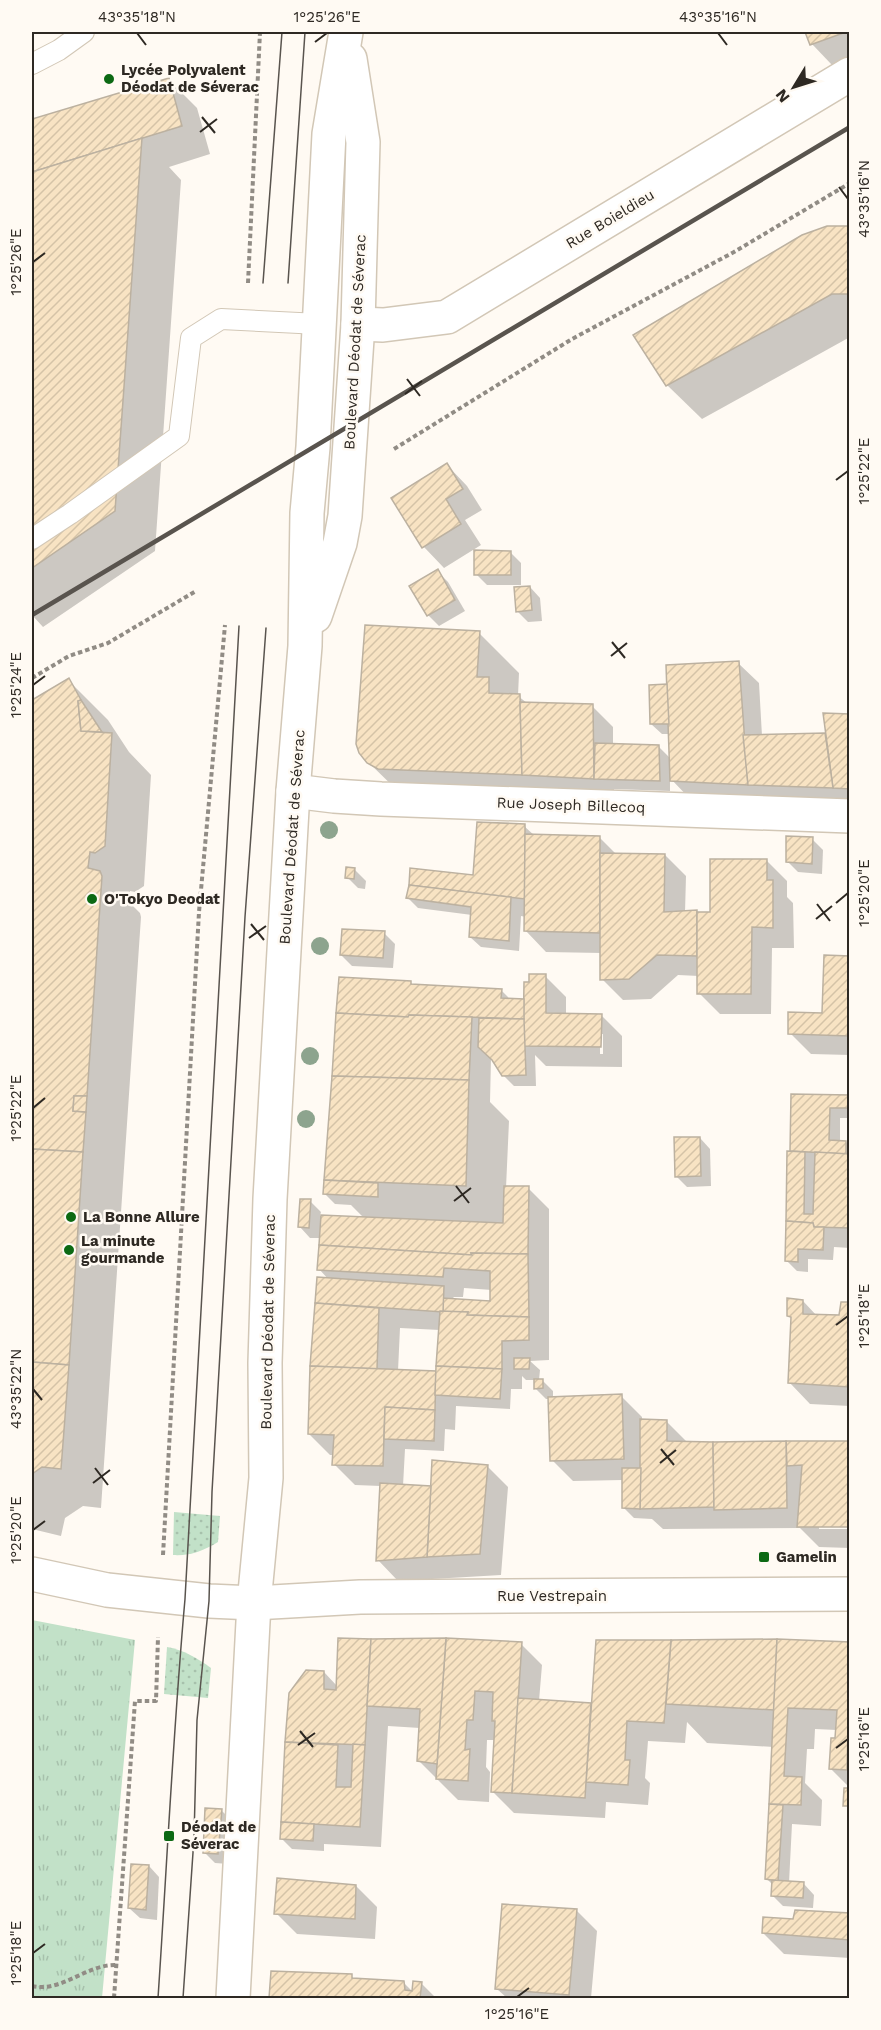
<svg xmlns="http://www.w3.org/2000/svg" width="881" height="2030" viewBox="0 0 881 2030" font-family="'Work Sans',sans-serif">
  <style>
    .grass { fill: url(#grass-dots) }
    .park { fill: url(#park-tufts) }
    .shadow { fill: #0003; fill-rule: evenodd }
    .building { fill: url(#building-hatch); stroke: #bcb1a0; stroke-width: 1.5 }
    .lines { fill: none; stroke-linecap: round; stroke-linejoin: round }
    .service-casing { stroke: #d2c7b6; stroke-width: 22 }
    .minor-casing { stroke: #d2c7b6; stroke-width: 36 }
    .tertiary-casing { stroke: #d2c7b6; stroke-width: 36 }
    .secondary-casing { stroke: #d2c7b6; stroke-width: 36 }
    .path { stroke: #918c85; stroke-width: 4; stroke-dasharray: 4.5 3; stroke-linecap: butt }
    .service { stroke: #fff; stroke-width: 20 }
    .minor { stroke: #fff; stroke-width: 33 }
    .tertiary { stroke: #fff; stroke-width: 33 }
    .secondary { stroke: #fff; stroke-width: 33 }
    .tram { stroke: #59544e; stroke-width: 1.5 }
    .rail { stroke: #59544e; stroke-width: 4.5 }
    .tree { fill: #8da48e }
    .ticks { fill: none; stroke: #2e2923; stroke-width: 2 }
    .poi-dot { fill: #0c6913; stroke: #fffaf3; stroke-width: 2 }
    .labels { text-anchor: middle; stroke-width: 5; stroke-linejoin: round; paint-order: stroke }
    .poi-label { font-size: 15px; font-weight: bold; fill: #2e2923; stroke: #fffaf3; text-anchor: start }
    .street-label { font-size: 15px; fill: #2e2923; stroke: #fffaf3 }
    .neatline { fill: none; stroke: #2e2923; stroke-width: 2 }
    .ticks-label { font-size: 15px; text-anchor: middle; fill: #2e2923 }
  </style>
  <defs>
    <pattern id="grass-dots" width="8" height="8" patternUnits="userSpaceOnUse" patternTransform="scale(1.5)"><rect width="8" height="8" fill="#c2e1c8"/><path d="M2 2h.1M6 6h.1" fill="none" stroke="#a7c1ac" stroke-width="1.8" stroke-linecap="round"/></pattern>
    <pattern id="park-tufts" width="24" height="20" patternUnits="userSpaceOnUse" patternTransform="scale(1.5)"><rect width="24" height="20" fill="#c2e1c8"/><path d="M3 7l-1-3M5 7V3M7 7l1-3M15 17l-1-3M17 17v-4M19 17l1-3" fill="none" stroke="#a7c1ac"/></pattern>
    <pattern id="building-hatch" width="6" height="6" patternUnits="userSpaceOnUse" patternTransform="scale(1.5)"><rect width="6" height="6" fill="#f8e3c3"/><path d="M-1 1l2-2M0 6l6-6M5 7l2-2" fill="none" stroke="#d5c3a7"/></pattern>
  </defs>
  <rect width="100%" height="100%" fill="#fffaf3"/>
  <g class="grass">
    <path d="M174,1512L220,1516L218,1542C203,1551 190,1556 173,1555Z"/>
    <path d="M167,1647C184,1650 197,1658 211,1668L208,1698L164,1694Z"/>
  </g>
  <polygon class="park" points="32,1620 135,1640 102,1998 32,1998"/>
  <g class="shadow">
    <polygon points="807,32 850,32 850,59 832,65 812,44"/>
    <polygon points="168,79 197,108 210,154 169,167 181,180 155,551 43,627 32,615 32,120"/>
    <polygon points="850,227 850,337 702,419 667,385"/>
    <polygon points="447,465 467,486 482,510 465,520 481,545 444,568 424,547 393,499"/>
    <polygon points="510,552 521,563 521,585 487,585 476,574"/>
    <polygon points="437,571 448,582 465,611 439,626 428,615"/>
    <polygon points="530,587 540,598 542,621 528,622 517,611"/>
    <polygon points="479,633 519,673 518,696 527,703 592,706 613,727 613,745 658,746 671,759 670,734 662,734 651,724 668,686 738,663 759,683 762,736 827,735 850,716 850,808 693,802 670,778 670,791 614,789 614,799 405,798 364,758"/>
    <polygon points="68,680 108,720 129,752 151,775 144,886 135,892 130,891 129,902 140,913 141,917 101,1508 83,1506 65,1518 61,1536 32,1529 32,702"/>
    <polygon points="524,826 535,836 600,838 616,854 665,855 686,876 685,913 711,913 766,860 787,881 787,897 793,903 794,948 772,948 771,1014 720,1014 699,993 699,976 678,975 651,999 623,1000 602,979 602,953 546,952 526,931 526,917 521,916 519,951 481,947 470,937 472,915 418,908 408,898 475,876"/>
    <polygon points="812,839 823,850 822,874 798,872 788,862"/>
    <polygon points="355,870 366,881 365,889 358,888 347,877"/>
    <polygon points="384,933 395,944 393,968 352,966 341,955"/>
    <polygon points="850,958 850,1055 811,1054 790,1033 823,1014"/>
    <path d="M545,976L566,997V1015H601L622,1036V1067L546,1066L535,1055L536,1086H514L503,1075L491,1058L490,1102L509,1121L506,1188H528L549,1209V1360L530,1361L540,1370L539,1380H542L553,1391V1399L621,1396L642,1417V1420L666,1421L688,1443H850L819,1526V1529H850V1548L819,1547L800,1528L663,1529L652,1519L634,1518L624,1508L623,1480L573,1481L552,1460L549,1399H546L535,1388V1380H526L522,1376V1389H511L510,1409L456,1406L455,1430L445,1429L444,1451L405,1449L403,1486L432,1487L487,1466L508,1487L501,1575L398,1581L378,1560L381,1486L355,1485L334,1464V1455H330L309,1434L312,1366L318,1279L329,1280L319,1269L321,1238H310L300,1227L310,1201L321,1212L320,1216L364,1218L351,1205L335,1204L325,1194L333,1077L410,982L414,986L501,990L511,1000H526ZM600,1034H603V1054H600ZM464,1288L492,1290V1302L456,1300L453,1297H463ZM400,1328L440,1330L438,1373L398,1371Z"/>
    <polygon points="792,1096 850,1097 850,1118 840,1118 840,1142 846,1142 850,1146 850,1248 834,1247 833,1260 808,1259 808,1272 797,1271 786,1260 794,1153 791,1151"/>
    <polygon points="700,1138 710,1149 711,1186 687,1187 676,1176"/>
    <polygon points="803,1301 817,1316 841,1317 850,1304 850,1406 810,1404 790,1383 792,1319 788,1315"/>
    <polygon points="446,1639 521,1644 542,1665 539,1701 592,1705 598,1642 777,1640 850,1643 850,1788 831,1769 837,1730 815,1729 814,1749 807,1749 805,1783 822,1800 821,1826 792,1824 789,1883 804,1884 814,1895 813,1908 783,1906 772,1895 773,1885 767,1879 774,1747 707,1743 687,1722 685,1743 648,1741 645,1778 650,1783 648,1805 606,1802 605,1818 514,1813 493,1792 496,1740 487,1740 486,1767 490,1772 489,1802 458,1800 418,1760 420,1728 388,1726 381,1847 324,1844 324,1851 292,1849 281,1838 291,1694 324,1672 337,1686"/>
    <polygon points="221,1810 232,1821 229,1864 215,1863 204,1852"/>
    <polygon points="149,1866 159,1877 157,1920 140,1918 129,1908"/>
    <polygon points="356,1886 377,1907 375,1939 297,1934 276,1913"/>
    <polygon points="576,1910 597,1931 591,1998 507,1998 497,1989"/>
    <polygon points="850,1914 850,1958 784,1954 763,1933 795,1921"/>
    <polygon points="272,1972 351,1976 355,1980 403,1982 413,1992 421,1983 436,1998 271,1998"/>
  </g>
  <g class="building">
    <polygon points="805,32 846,32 810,45"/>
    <polygon points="169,78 182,126 32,172 32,119"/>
    <polygon points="142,138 115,511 32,568 32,172"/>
    <polygon points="827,226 850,226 850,294 832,294 666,386 633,335 802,235"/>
    <polygon points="447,463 463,489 446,499 461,524 422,548 391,498"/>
    <polygon points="474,550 511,551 511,575 474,575"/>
    <polygon points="438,569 455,600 427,616 409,586"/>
    <polygon points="530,586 532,610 516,612 514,587"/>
    <polygon points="365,625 480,631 477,677 489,677 489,693 520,694 522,775 378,769 367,763 359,753 356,744"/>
    <polygon points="739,661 748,785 670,781 666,665"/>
    <polygon points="69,678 81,700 78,701 81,731 112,733 105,846 95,853 90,852 88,868 100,871 102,876 87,1096 74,1096 73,1111 86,1112 83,1152 32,1149 32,700"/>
    <polygon points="667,684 669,724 650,724 649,685"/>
    <polygon points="81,700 102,732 81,731 78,701"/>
    <polygon points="520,702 593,704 594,779 522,775"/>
    <polygon points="823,713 850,714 850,789 833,788"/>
    <polygon points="825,733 833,788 748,785 743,735"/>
    <polygon points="595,743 659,745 660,781 594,779"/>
    <polygon points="477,822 525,824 525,899 409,885 410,868 473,875"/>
    <polygon points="525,834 600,836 600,933 524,931"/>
    <polygon points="786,836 813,837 812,864 786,862"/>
    <polygon points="600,853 665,854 664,912 697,910 697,956 657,955 629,979 600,980"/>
    <polygon points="710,859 767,859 767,880 773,880 773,928 752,927 751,994 697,994 697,912 710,912"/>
    <polygon points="346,867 355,868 354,879 345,878"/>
    <polygon points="409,885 511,897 509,941 469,937 471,907 406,898"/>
    <polygon points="342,929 385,931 383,958 340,955"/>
    <polygon points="824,955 850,956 850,1036 788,1034 788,1012 822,1013"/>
    <polygon points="529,974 546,974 546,1013 602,1014 601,1047 523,1046 524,982 529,982"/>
    <polygon points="339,977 411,981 411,984 502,989 501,998 524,999 524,1019 409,1015 408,1017 336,1013"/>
    <polygon points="336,1013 408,1017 409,1015 472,1017 469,1080 332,1076"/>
    <polygon points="479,1018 524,1019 526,1075 502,1076 492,1060 478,1047"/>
    <polygon points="332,1076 469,1080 466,1186 324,1180"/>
    <polygon points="791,1094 850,1095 850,1108 830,1108 829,1140 846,1141 846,1154 790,1151"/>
    <polygon points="74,1096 87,1096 86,1112 73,1111"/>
    <polygon points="674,1137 700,1137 701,1176 675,1177"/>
    <polygon points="32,1149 83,1152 69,1365 32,1362"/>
    <polygon points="787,1151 805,1152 804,1214 813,1214 815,1152 850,1154 850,1228 814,1227 813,1223 786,1221"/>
    <polygon points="324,1180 378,1183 378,1197 323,1194"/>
    <polygon points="504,1186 529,1186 528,1254 471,1253 472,1255 319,1245 321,1215 503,1223"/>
    <polygon points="300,1199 311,1199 309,1228 298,1227"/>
    <polygon points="786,1221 813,1223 814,1227 824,1227 823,1250 798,1249 798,1262 785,1261"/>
    <polygon points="319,1245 472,1255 471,1253 528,1254 529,1317 467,1315 468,1312 443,1312 443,1298 490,1301 490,1271 444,1268 443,1277 317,1270"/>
    <polygon points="317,1277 444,1286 443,1312 315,1303"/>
    <polygon points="787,1298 803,1300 803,1314 839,1315 841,1302 850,1302 850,1387 788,1383 791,1317 787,1316"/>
    <polygon points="315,1303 379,1308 377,1369 310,1366"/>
    <polygon points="440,1311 468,1312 467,1315 529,1317 529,1340 502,1341 502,1369 436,1366"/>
    <polygon points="514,1358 530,1358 529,1369 514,1369"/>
    <polygon points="32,1362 69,1365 61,1469 42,1467 32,1474"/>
    <polygon points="310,1366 436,1371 435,1410 385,1407 383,1466 332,1465 334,1435 308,1434"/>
    <polygon points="436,1366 502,1369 500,1399 435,1395"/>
    <polygon points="534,1379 543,1379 543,1388 534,1389"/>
    <polygon points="622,1394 624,1459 550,1461 548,1397"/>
    <polygon points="385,1407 435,1410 434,1441 384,1439"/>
    <polygon points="640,1419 667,1420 667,1441 713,1442 714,1507 640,1509"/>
    <polygon points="786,1441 850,1441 850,1527 797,1527 802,1465 787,1466"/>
    <polygon points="786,1441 787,1508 714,1510 713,1442"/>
    <polygon points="432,1460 488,1465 480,1554 427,1557"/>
    <polygon points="622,1468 641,1468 640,1509 622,1508"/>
    <polygon points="380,1483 431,1486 427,1557 376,1561"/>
    <polygon points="338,1638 371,1639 365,1745 285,1742 289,1693 306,1670 324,1671 324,1689 336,1690"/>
    <polygon points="446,1638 522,1642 512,1793 491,1792 495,1721 492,1721 493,1692 475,1691 473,1720 467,1720 465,1750 470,1749 468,1781 436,1779"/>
    <polygon points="446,1638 437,1764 417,1761 420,1709 367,1706 371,1639"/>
    <polygon points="777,1639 774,1710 666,1704 671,1640"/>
    <polygon points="777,1639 850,1642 847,1770 829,1769 831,1738 835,1738 837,1710 788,1708 784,1776 802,1777 801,1805 769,1804"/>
    <polygon points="596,1640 671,1640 664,1723 627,1721 625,1760 630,1760 628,1785 586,1782"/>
    <polygon points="518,1698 591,1703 585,1798 512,1793"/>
    <polygon points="850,1704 850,1745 848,1745"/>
    <polygon points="285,1742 338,1745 336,1787 351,1787 353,1744 365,1745 360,1827 281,1822"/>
    <polygon points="844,1788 850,1788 850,1806 843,1806"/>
    <polygon points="769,1804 783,1805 778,1881 765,1879"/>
    <polygon points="205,1808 222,1809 218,1854 203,1853"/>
    <polygon points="281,1822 314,1824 313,1841 280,1839"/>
    <polygon points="131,1864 149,1865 146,1910 128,1908"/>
    <polygon points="277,1878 356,1885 355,1919 274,1914"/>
    <polygon points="772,1880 804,1882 803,1898 771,1896"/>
    <polygon points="502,1904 577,1909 569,1995 495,1989"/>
    <polygon points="795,1910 850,1913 850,1940 762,1933 763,1917 793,1919"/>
    <polygon points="271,1971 352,1974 352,1978 404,1981 405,1990 412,1991 413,1981 422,1982 420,1998 269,1998"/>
  </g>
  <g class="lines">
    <defs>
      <g id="service">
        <polyline points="32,64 59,50 84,32"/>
        <polyline points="32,539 70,514 179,436 191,338 221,319 319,324"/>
      </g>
      <g id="minor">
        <polyline points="358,324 383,325 447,317 850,74"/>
        <polyline points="293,791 334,796 381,799 850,816"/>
      </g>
      <polyline id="tertiary" points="32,1574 107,1590 209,1601 254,1603 360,1597 850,1594"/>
      <g id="secondary">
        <polyline points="315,616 340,543 345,516 358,324 363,142 350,59"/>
        <polyline points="233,1998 254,1603 266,1478 265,1363 270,1199 293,791 305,646 307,513 313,447 329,134 346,32"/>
      </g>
    </defs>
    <use href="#service" class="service-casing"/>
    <use href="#minor" class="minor-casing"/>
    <use href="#tertiary" class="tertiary-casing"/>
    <use href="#secondary" class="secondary-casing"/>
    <g class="path">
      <polyline points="248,283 260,32"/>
      <polyline points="394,449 572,339 734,252 850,183"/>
      <polyline points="32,678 69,656 108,643 196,591"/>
      <polyline points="163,1555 199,912 225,625"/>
      <path d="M32,1986C61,1993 87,1964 116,1965"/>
      <polyline points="114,1998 135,1701 156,1701 158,1637"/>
    </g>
    <use href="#service" class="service"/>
    <use href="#minor" class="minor"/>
    <use href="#tertiary" class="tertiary"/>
    <use href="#secondary" class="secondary"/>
    <g class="tram">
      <polyline points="263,283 282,32"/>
      <polyline points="288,283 305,32"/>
      <path d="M158,1998C167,1865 173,1732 185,1599L239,626"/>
      <polyline points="183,1998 194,1838 197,1720 209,1601 212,1492 245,917 266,628"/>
    </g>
    <polyline class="rail" points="32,615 850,127"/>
  </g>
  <g class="tree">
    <circle cx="329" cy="830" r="9"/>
    <circle cx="320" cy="946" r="9"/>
    <circle cx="310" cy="1056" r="9"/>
    <circle cx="306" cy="1119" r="9"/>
  </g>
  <path class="ticks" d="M137,33L146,45M718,33L727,45M315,42L327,33M202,117L215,133M200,132L217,119M839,187L848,199M33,262L45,253M407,379L420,396M405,394L422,381M836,480L848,471M612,642L625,658M611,656L627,643M33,685L45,676M836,903L848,893M817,904L830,921M816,919L832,906M251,924L264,940M249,938L266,926M33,1108L45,1098M456,1186L469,1203M454,1201L471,1188M836,1325L848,1316M33,1389L42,1400M661,1449L674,1465M660,1463L676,1450M95,1468L108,1485M93,1483L110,1470M33,1530L45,1521M300,1731L313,1747M298,1745L315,1733M836,1748L848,1739M33,1953L45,1944M517,1997L529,1988"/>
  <g class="poi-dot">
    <circle cx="109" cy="79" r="6"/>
    <circle cx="92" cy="899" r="6"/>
    <circle cx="71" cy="1217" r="6"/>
    <circle cx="69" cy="1250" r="6"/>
    <rect x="758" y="1551" width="12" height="12" rx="3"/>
    <rect x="163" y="1830" width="12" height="12" rx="3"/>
  </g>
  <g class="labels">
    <g class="poi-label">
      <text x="121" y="75">Lycée Polyvalent<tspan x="121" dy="17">Déodat de Séverac</tspan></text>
      <text x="104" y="904">O'Tokyo Deodat</text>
      <text x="83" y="1222">La Bonne Allure</text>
      <text x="81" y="1246">La minute<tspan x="81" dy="17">gourmande</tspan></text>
      <text x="776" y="1562">Gamelin</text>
      <text x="181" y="1832">Déodat de<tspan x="181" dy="17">Séverac</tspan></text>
    </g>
    <g class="street-label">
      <text transform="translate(610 219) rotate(-31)" y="5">Rue Boieldieu</text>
      <text transform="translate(355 342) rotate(-87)" y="5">Boulevard Déodat de Séverac</text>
      <text transform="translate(571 805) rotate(2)" y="5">Rue Joseph Billecoq</text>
      <text transform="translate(292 837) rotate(-86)" y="5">Boulevard Déodat de Séverac</text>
      <text transform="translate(268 1322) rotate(-89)" y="5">Boulevard Déodat de Séverac</text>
      <text x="552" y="1601">Rue Vestrepain</text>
    </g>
  </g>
  <rect width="881" height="2030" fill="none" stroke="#fffaf3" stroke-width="66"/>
  <g transform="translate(794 87) rotate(232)" stroke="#fffaf3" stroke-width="4.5" paint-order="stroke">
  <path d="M0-4.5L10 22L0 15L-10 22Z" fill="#2e2923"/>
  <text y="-9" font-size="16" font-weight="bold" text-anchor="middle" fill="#2e2923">N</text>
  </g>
  <rect x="33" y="33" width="815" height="1964" class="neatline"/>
  <g class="ticks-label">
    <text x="137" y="22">43°35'18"N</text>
    <text x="327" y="22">1°25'26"E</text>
    <text x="718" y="22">43°35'16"N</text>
    <text transform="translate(864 199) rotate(-90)" y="5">43°35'16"N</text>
    <text transform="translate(16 262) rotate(-90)" y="5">1°25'26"E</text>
    <text transform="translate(864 471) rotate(-90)" y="5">1°25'22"E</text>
    <text transform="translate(16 685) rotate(-90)" y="5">1°25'24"E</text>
    <text transform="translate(864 893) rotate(-90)" y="5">1°25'20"E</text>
    <text transform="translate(16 1108) rotate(-90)" y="5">1°25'22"E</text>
    <text transform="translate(864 1316) rotate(-90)" y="5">1°25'18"E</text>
    <text transform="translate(16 1389) rotate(-90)" y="5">43°35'22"N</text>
    <text transform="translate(16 1530) rotate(-90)" y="5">1°25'20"E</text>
    <text transform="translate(864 1739) rotate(-90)" y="5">1°25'16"E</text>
    <text transform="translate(16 1953) rotate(-90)" y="5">1°25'18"E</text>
    <text x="517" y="2019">1°25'16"E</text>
  </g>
</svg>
